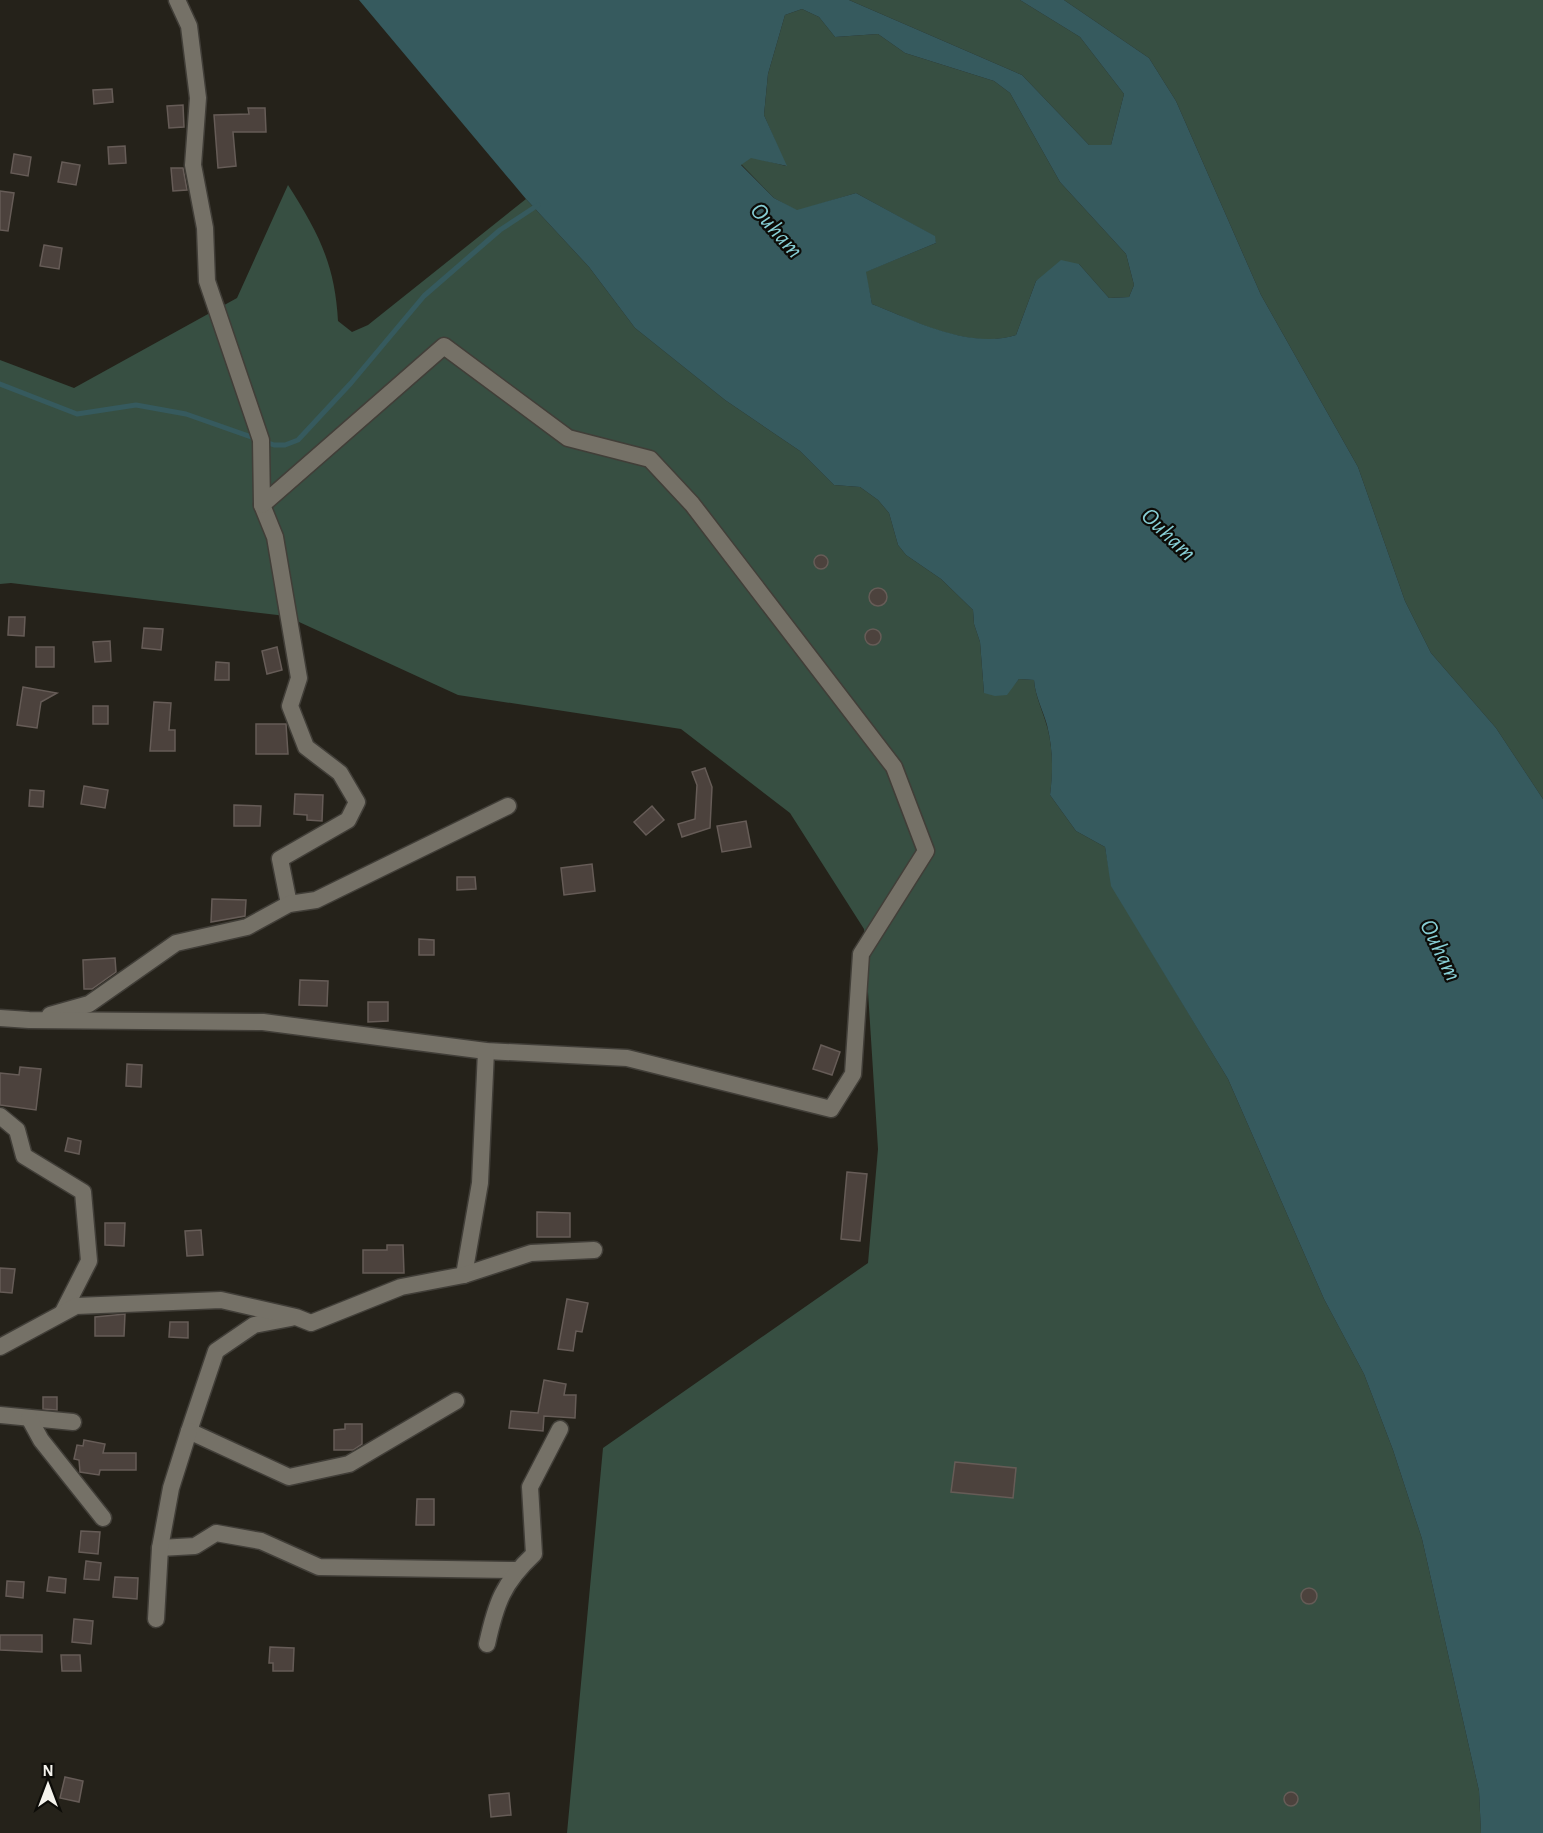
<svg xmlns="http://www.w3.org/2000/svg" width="1543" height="1833" viewBox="0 0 1543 1833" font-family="'Alegreya Sans',sans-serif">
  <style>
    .green { fill: #374f42 }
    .water { fill: #365a5e; fill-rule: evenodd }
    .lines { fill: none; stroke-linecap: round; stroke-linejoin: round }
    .stream { stroke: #365a5e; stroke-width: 5 }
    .building { fill: #4c423d; stroke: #665c57; stroke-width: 1.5 }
    .minor-casing { stroke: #413e38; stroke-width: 19 }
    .minor { stroke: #757167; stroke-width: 16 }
    .labels { text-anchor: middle; stroke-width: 4.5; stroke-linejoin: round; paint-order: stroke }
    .water-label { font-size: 24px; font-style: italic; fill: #87ced5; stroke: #0d0c08 }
  </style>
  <rect width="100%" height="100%" fill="#25221a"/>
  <g class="green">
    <polygon points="849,0 1020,0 1080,37 1124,94 1111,145 1089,145 1022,75"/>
    <polygon points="1064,0 1543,0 1543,799 1496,728 1431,653 1405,601 1358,467 1261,295 1176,101 1149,58"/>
    <path d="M802,9L819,17L835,37L878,34L905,53L994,81L1010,93L1060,182L1126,254L1134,285L1129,297L1109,298L1079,264L1036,281L1016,335C968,350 915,321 872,304L865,272L936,243L934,236L856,193L797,211L774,198L741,164L751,157L786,166L764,115L768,74L785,15Z"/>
    <path d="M288,185C318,232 335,264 338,321L352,332L368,325L526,199L589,267L635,328L725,400L800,451L834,485L860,487L878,500L889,513L898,545L906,555L941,579L973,610L974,624L980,642L984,693L1013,686L1019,679L1034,680C1035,697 1044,713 1048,730C1053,752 1053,773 1050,795L1076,831L1105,847L1112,886L1228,1079L1324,1299L1364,1374L1393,1450L1422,1539L1479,1791L1481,1833H567L603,1448L868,1263L878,1149L864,929L790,813L681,729L458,695L286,616L11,583L0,584V360L74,388L237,298Z"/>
  </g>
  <path class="water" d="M359,0H849L1022,75L1089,145H1111L1124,94L1080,37L1020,0H1064L1149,58L1176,101L1261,295L1358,467L1405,601L1431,653L1496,728L1543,799V1833H1481L1479,1791L1422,1539L1393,1450L1364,1374L1324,1299L1228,1079L1111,886L1105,847L1076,831L1050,795C1053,771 1053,749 1047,725C1043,710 1035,696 1034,680L1019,679L1007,695L995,696L984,693L980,642L974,624L973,610L941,579L906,555L898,545L889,513L878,500L860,487L834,485L800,451L725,400L635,328L589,267L526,199ZM802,9L819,17L835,37L878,34L905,53L994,81L1010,93L1060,182L1126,254L1134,285L1129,297L1109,298L1079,264L1061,260L1036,281L1016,335C971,350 913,320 872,304L866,272L936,243L935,236L856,193L797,210L774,198L741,165L751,158L787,166L764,115L768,74L785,15Z"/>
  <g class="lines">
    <polyline class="stream" points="0,384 77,414 136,405 186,414 274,445 285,445 298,440 351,383 424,296 500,230 538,205"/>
  </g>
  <g class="building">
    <polygon points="112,89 113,102 94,104 93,90"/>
    <polygon points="183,105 184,127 169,128 167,106"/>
    <polygon points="248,108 265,108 266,132 233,132 236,166 218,168 214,115 249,114"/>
    <polygon points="125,146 126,163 109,164 108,147"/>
    <polygon points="14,154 31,157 28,176 11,173"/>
    <polygon points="62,162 80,165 76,185 58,182"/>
    <polygon points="171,168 183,168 187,190 173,191"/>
    <polygon points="0,191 14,193 8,231 0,230"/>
    <polygon points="44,245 62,248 59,269 40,266"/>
    <circle cx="821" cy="562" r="7"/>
    <circle cx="878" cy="597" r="9"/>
    <polygon points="9,617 25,617 24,636 8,635"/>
    <polygon points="144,628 163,629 161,650 142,648"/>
    <circle cx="873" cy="637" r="8"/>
    <polygon points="110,641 111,661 95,662 93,642"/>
    <rect x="36" y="647" width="18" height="20"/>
    <polygon points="277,647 282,670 267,674 262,651"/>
    <polygon points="216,662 229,663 229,680 215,680"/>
    <polygon points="23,687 57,693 41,702 37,728 17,725"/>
    <polygon points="154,702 171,703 169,730 175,730 175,751 150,751"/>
    <rect x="93" y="706" width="15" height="18"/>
    <polygon points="256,724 286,724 288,754 256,754"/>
    <polygon points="705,768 712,787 710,828 682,837 678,824 695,819 697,785 692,772"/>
    <polygon points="84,786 108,790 105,808 81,804"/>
    <polygon points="30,790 44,791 43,807 29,806"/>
    <polygon points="295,794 323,795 322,821 307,820 307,815 294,814"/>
    <polygon points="234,805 261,806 260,826 234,826"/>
    <polygon points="652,806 664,820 646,835 634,822"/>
    <polygon points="746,821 751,847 722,852 717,826"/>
    <polygon points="592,864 595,891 564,895 561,868"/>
    <polygon points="457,877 475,877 476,889 457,890"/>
    <polygon points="212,899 246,900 245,916 211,922"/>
    <polygon points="419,939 434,940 434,955 419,955"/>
    <polygon points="115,958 116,972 92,989 84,989 83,960"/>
    <polygon points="300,980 328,981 327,1006 299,1005"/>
    <polygon points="368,1002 388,1002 388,1021 368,1022"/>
    <polygon points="821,1045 840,1052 832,1075 813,1069"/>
    <polygon points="127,1064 142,1065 141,1087 126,1086"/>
    <polygon points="20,1067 41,1069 36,1110 0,1105 0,1073 19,1075"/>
    <polygon points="68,1138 81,1141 79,1154 65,1151"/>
    <polygon points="847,1172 867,1174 860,1241 841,1239"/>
    <polygon points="537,1212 570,1213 570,1237 537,1237"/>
    <polygon points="105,1223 125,1223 124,1246 105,1245"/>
    <polygon points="201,1230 203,1255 187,1256 185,1231"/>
    <polygon points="387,1245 403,1245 404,1273 363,1273 363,1250 387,1250"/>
    <polygon points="0,1268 15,1269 12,1293 0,1292"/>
    <polygon points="567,1299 588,1303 582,1332 576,1331 573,1351 558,1349"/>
    <polygon points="125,1314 124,1336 95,1336 95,1317"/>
    <polygon points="170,1322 188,1322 188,1338 169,1337"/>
    <polygon points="544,1380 566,1384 564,1395 576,1395 575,1418 544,1416 543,1431 509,1428 511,1411 538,1413"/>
    <polygon points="43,1397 57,1397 57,1410 43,1409"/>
    <polygon points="345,1424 362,1424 362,1444 353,1450 334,1450 334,1430 345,1429"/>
    <polygon points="84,1440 105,1444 103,1453 136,1453 136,1470 100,1470 99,1475 80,1472 79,1460 74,1459 77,1445 83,1446"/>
    <polygon points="955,1462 1016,1468 1013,1498 951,1492"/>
    <polygon points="417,1499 434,1499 434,1525 416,1525"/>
    <polygon points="81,1531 100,1532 98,1554 79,1552"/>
    <polygon points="86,1561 101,1563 99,1580 84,1579"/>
    <polygon points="49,1577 66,1579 65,1593 47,1591"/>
    <polygon points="115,1577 138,1578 137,1599 113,1597"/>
    <polygon points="7,1581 24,1582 23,1598 6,1596"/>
    <circle cx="1309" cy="1596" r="8"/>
    <polygon points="74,1619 93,1621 91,1644 72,1642"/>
    <polygon points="0,1635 42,1635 42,1652 0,1650"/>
    <polygon points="270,1647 294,1648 293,1671 273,1671 273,1663 269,1663"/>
    <polygon points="61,1655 80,1655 81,1671 62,1671"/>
    <polygon points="65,1777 83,1781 79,1802 60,1798"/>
    <circle cx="1291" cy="1799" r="7"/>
    <polygon points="509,1793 511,1815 491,1817 489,1795"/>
  </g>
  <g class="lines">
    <defs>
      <g id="minor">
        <polyline points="262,505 275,537 299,678 290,706 306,747 340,773 357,802 348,820 280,859 289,904"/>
        <polyline points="50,1015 89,1004 176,943 247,927 289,904 316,900 508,806"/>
        <polyline points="0,1018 29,1020 263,1022 486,1051 627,1058 831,1109 853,1074 861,954 926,851 894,767 692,504 650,459 568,438 444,346 262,505 261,440 207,281 205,228 193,165 198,98 189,26 177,0"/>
        <polyline points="0,1116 17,1130 24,1156 83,1192 89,1261 63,1312"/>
        <polyline points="464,1275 480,1183 486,1051"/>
        <polyline points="291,1318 254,1325 216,1351 189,1431 289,1477 349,1464 456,1401"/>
        <polyline points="0,1347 76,1306 221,1300 296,1317 311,1323 401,1287 464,1275 531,1253 594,1250"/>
        <polyline points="0,1415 73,1422"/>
        <polyline points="29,1418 41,1440 103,1518"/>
        <polyline points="160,1548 195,1546 216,1533 261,1541 319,1567 516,1570"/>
        <polyline points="156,1619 160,1548 171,1488 189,1431"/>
        <path d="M487,1644C496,1603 503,1583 534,1554L530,1487L560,1429"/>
      </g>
    </defs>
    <use href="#minor" class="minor-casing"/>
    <use href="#minor" class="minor"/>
  </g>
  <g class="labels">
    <g class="water-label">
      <text transform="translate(777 230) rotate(48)" y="8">Ouham</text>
      <text transform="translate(1169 534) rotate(44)" y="8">Ouham</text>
      <text transform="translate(1441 950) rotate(64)" y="8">Ouham</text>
    </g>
  </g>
  <g transform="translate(48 1785)" stroke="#0d0c08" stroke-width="4.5" paint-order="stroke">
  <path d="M0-4.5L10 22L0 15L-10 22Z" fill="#f5f3ed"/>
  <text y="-9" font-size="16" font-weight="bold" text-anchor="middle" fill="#f5f3ed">N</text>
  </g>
</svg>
